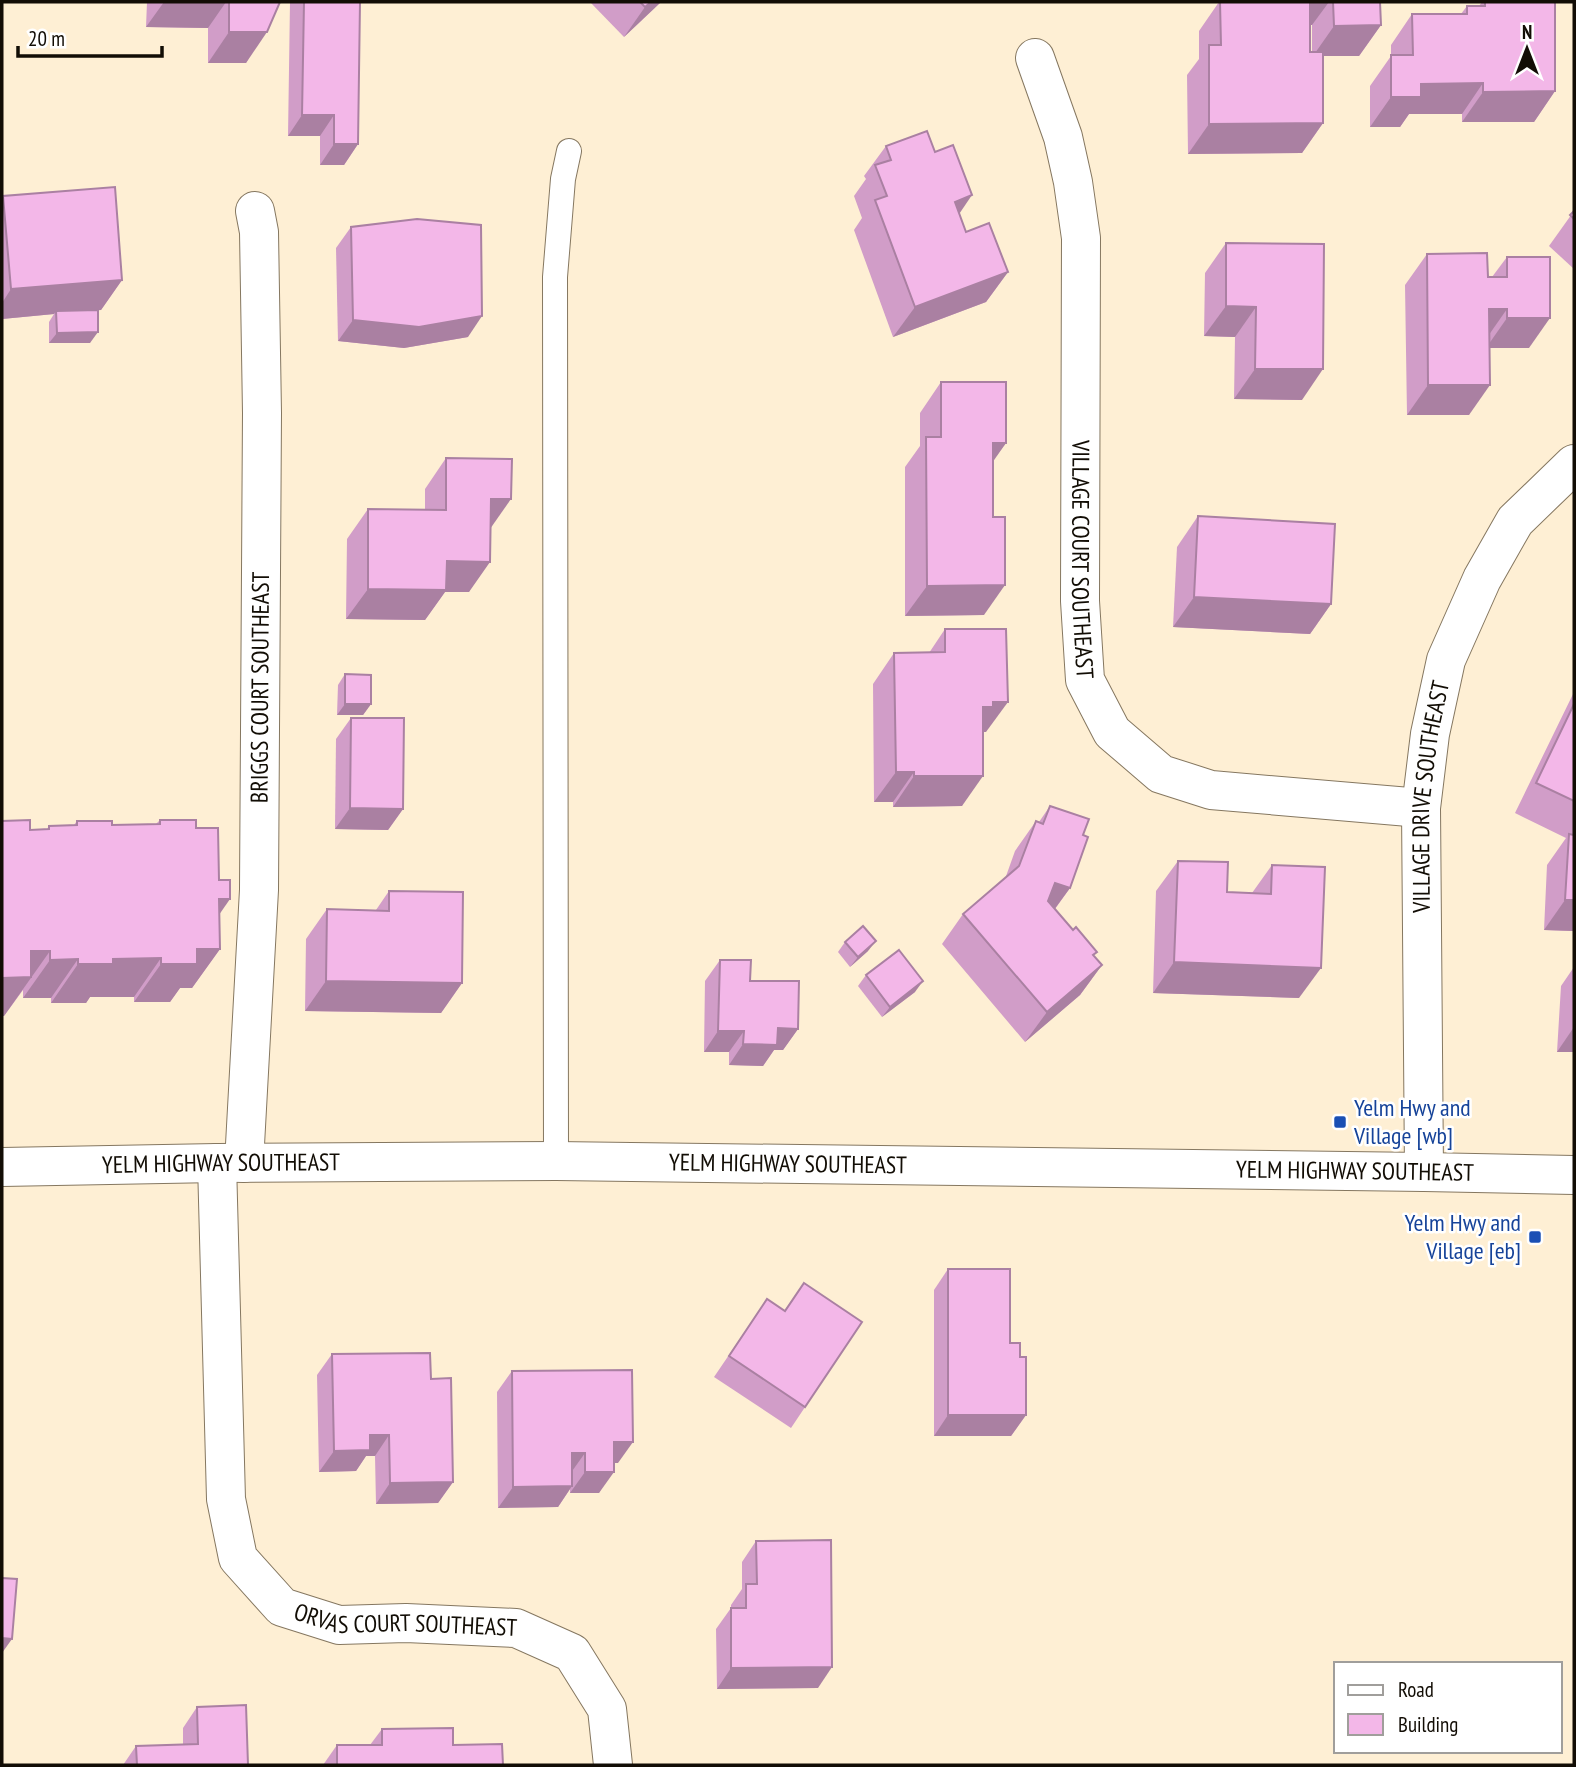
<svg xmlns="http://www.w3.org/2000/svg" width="1576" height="1767" viewBox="0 0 1576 1767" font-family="'PT Sans Narrow',sans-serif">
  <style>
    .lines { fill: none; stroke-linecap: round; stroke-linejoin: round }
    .service-casing { stroke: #857760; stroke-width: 26 }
    .minor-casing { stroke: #857760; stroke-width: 40 }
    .secondary-casing { stroke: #857760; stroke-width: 40 }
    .service { stroke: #fff; stroke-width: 24 }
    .minor { stroke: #fff; stroke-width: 38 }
    .secondary { stroke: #fff; stroke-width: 38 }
    .wall { fill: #d19dc8; fill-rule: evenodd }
    .shaded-wall { fill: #aa80a2 }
    .building { fill: #f3b7e8; stroke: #aa80a2; stroke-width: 2 }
    .transit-dot { fill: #1a4fb4; stroke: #fff; stroke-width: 2.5 }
    .labels { text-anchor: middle; stroke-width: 5; stroke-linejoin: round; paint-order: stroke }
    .street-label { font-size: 24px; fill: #120d05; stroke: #fff }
    .transit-label { font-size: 24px; fill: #164399; stroke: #fff; text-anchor: start }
  </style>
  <rect width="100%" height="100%" fill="#feefd4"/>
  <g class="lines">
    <defs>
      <polyline id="service" points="556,1161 555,277 563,179 569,151"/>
      <g id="minor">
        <path id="s1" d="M1035,58L1063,137L1073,182L1081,238L1080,601L1085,680L1112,732L1161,774L1211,790L1421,808"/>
        <path id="s2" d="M217,1163L226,1499L238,1558L282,1607L339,1625L406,1623L516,1628L572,1653L607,1709L613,1765"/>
        <path id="s3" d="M244,1163L259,890L262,413L259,232L255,211"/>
        <path id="s4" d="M1424,1172L1421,808L1430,734L1446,660L1482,579L1515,521L1574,464"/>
      </g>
      <g id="secondary">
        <path id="s5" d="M2,1167L217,1163L556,1161L1424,1172L1574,1175"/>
      </g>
    </defs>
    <use href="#service" class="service-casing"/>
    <use href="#minor" class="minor-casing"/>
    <use href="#secondary" class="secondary-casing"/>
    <use href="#service" class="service"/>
    <use href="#minor" class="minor"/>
    <use href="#secondary" class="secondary"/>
  </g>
  <g class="wall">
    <polygon points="147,2 280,2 246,63 208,63 208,28 146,27"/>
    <polygon points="290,2 360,2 358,144 344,165 320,165 320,136 288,136"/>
    <polygon points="590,2 661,2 624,37"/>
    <path d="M1219,2H1380L1381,25L1359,56H1323V123L1302,153L1188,154L1187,75L1199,59V31ZM1310,25H1312V52H1310Z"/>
    <polygon points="1482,2 1555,2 1555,91 1534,122 1462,122 1462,114 1409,114 1400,127 1370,127 1370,86 1391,56 1391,45 1412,14 1461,14 1467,6 1479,6"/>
    <polygon points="886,146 959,214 966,232 1008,272 986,302 893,337 854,230 862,218 854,196 866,179 864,176"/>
    <polygon points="3,196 122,280 101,310 95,310 90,343 49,343 49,322 54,314 2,319 2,198"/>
    <polygon points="1574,211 1574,269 1549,246"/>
    <polygon points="351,227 468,337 404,348 338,341 336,248"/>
    <polygon points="1226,243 1302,400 1234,399 1235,337 1204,336 1205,273"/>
    <polygon points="1427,254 1488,277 1492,277 1507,257 1529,348 1490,348 1469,415 1407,415 1405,285"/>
    <polygon points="941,382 1006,443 993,460 993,517 984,615 905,616 905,467 920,446 920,413"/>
    <polygon points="446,458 491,528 469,592 445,592 425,620 346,619 347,539 368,509 425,510 425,489"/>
    <polygon points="1198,516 1331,604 1310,634 1173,627 1177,547"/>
    <polygon points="945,629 986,732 983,732 962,806 893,807 893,802 874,802 873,684 894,653 929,653"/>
    <polygon points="345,674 371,704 363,715 337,715 338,685"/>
    <polygon points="1574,692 1574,931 1544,930 1547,865 1566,838 1515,813"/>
    <polygon points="351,718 403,809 388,830 335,829 336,739"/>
    <polygon points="1050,806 1083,835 1070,888 1055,909 1102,965 1080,995 1025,1042 942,944 963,914 1005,879 1015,851 1036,821 1039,822"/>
    <polygon points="160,820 196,828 219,914 220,949 192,988 180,988 170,1002 134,1002 134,997 90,997 86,1003 51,1003 51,998 23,998 23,990 4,1016 30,830 47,829 49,826 74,825 77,821 112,825 156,824"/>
    <polygon points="1178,861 1227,892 1252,893 1272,865 1299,998 1153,993 1156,891"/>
    <polygon points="389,891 462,983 441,1013 305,1011 306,939 327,909 376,910"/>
    <polygon points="845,942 868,951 850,967 838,952"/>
    <polygon points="720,960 750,981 798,1029 783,1050 774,1050 763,1066 729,1065 729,1052 704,1052 705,981"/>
    <polygon points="1574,961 1574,1052 1557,1052 1561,986 1574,967"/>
    <polygon points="866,975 915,992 882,1017 858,986"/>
    <polygon points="948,1269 1020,1357 1026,1415 1011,1436 934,1436 934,1290"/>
    <polygon points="804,1283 862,1322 791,1428 714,1377 767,1299 784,1311"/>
    <polygon points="332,1354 431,1379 453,1482 438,1503 376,1504 375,1456 366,1456 356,1471 319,1472 317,1375"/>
    <polygon points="512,1371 618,1463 614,1463 599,1493 570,1493 570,1489 558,1507 498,1508 497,1392"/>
    <polygon points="756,1541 818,1688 717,1689 716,1629 731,1608 731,1605 742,1589 742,1562"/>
    <polygon points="197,1707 248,1765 123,1765 136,1746 183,1745 183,1728"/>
    <polygon points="382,1729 453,1745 370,1745"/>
    <polygon points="337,1745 337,1765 323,1765"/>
  </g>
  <g class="shaded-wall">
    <polygon points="164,2 226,2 208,28 146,27"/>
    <polygon points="651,2 661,2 624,37 645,7"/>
    <polygon points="1305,2 1329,2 1312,25 1289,25"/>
    <polygon points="1381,25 1359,56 1313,56 1334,26"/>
    <polygon points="229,32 267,32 246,63 208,63"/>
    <polygon points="1483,83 1462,114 1409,114 1400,127 1370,127 1391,97 1421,84"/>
    <polygon points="1555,91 1534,122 1462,122 1483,92"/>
    <polygon points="302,115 334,115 320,136 288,136"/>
    <polygon points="1323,123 1302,153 1188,154 1209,124"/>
    <polygon points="334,144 358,144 344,165 320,165"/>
    <polygon points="972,195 951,226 955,202"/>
    <polygon points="1008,272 986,302 893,337 915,307"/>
    <polygon points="122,280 101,310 56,314 56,311 54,314 2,319 2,303 11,289"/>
    <polygon points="1226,306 1256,307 1235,337 1204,336"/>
    <polygon points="1489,309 1507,309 1486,339"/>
    <polygon points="482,316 468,337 404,348 338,341 353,320"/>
    <polygon points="1507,318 1550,318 1529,348 1486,348"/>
    <polygon points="98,332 90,343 49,343 57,333"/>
    <polygon points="1255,369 1323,369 1302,400 1234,399"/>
    <polygon points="1428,385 1490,385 1469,415 1407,415"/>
    <polygon points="993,443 1006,443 985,473"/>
    <polygon points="491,499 511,499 490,529"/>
    <polygon points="447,561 490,562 469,592 445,592 425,620 346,619 368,589"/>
    <polygon points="1005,585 984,615 905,616 927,586"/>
    <polygon points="1194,597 1331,604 1310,634 1173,627"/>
    <polygon points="993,702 1008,702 986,732 976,732 983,707"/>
    <polygon points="345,704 371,704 363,715 337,715"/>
    <polygon points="896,772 914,772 893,802 874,802"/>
    <polygon points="914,776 983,776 962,806 893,807"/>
    <polygon points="350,808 403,809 388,830 335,829"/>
    <polygon points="1055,883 1070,888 1048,918 1034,913"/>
    <polygon points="219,899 230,899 203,938"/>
    <polygon points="1565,900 1574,900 1574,931 1544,930"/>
    <polygon points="876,941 868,951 850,967 858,957"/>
    <polygon points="197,949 220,949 192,988 180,988 170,1002 134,1002 161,964"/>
    <polygon points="31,951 50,951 4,1016 2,1016 2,978"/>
    <polygon points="161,958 134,997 90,997 86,1003 51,1003 78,964 113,959"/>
    <polygon points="78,959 51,998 23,998 50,960"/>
    <polygon points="1174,962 1321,968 1299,998 1153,993"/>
    <polygon points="1102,965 1080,995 1025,1042 1047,1012"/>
    <polygon points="326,981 462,983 441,1013 305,1011"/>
    <polygon points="923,981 915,992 882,1017 890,1007"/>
    <polygon points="1574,1027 1574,1052 1557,1052"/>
    <polygon points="778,1028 798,1029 783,1050 774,1050 763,1066 729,1065 743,1044"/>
    <polygon points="718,1031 744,1031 729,1052 704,1052"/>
    <polygon points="948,1415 1026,1415 1011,1436 934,1436"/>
    <polygon points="370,1435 389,1435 375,1456 366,1456 356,1471 319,1472 334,1451"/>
    <polygon points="614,1442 633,1442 618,1463 599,1463"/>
    <polygon points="572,1453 585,1453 570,1474"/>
    <polygon points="585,1472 614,1472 599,1493 570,1493"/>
    <polygon points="453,1482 438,1503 376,1504 390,1483"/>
    <polygon points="572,1486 558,1507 498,1508 513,1487"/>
    <polygon points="2,1638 12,1639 2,1653"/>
    <polygon points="832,1667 818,1688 717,1689 731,1668"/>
  </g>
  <g class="building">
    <polygon points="229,2 280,2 267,32 229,32"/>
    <polygon points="304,2 360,2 358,144 334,144 334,115 302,115"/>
    <polygon points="640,2 651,2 645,7"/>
    <polygon points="1220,2 1310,2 1310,52 1323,52 1323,123 1209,124 1209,45 1221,45"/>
    <polygon points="1333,2 1380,2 1381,25 1334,26"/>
    <polygon points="1485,2 1555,2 1555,91 1483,92 1483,83 1421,84 1421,97 1391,97 1391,55 1413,55 1412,14 1467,14 1467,6 1485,6"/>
    <polygon points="927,131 935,152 953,145 972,195 955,202 966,232 989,223 1008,272 915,307 875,200 887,196 875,165 891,160 886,146"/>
    <polygon points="115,187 122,280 11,289 3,196"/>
    <polygon points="1574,211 1574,219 1570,215"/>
    <polygon points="417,219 481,225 482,316 419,327 353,320 351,227"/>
    <polygon points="1226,243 1324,244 1323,369 1255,369 1256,307 1226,306"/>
    <polygon points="1487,253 1488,277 1507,277 1507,257 1550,257 1550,318 1507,318 1507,309 1489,309 1490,385 1428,385 1427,254"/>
    <polygon points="98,310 98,332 57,333 56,311"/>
    <polygon points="941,382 1006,382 1006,443 993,443 993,517 1005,517 1005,585 927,586 926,437 941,437"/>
    <polygon points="446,458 512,459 511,499 491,499 490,562 447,561 446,590 368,589 368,509 446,510"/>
    <polygon points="1198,516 1335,524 1331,604 1194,597"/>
    <polygon points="945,629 1006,629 1008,702 993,702 993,707 983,707 983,776 914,776 914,772 896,772 894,653 945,652"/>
    <polygon points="345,674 371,675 371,704 345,704"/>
    <polygon points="1574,704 1574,801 1536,783"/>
    <polygon points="351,718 404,718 403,809 350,808"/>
    <polygon points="1050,806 1089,819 1083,835 1088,837 1070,888 1055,883 1048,901 1073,930 1076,927 1097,952 1093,955 1102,965 1047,1012 963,914 1019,866 1036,821 1043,824"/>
    <polygon points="30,820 30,830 49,829 49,826 77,825 77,821 112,821 112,825 160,824 160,820 196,820 196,828 218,828 219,880 230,880 230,899 219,899 220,949 197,949 197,964 161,964 161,958 113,959 113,964 78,964 78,959 50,960 50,951 31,951 31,977 2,978 2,821"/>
    <polygon points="1569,834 1574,835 1574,900 1565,900"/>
    <polygon points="1178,861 1228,862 1227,892 1271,894 1272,865 1325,867 1321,968 1174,962"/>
    <polygon points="389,891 463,892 462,983 326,981 327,909 389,911"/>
    <polygon points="863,926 876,941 858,957 845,942"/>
    <polygon points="899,950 923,981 890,1007 866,975"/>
    <polygon points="720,960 751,960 750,981 799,981 798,1029 778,1028 777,1045 743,1044 744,1031 718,1031"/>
    <polygon points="948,1269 1010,1269 1010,1343 1020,1343 1020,1357 1026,1357 1026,1415 948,1415"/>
    <polygon points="804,1283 862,1322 805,1407 729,1356 767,1299 785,1311"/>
    <polygon points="430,1353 431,1379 451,1378 453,1482 390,1483 389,1435 370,1435 370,1450 334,1451 332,1354"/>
    <polygon points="632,1370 633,1442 614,1442 614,1472 585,1472 585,1453 572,1453 572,1486 513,1487 512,1371"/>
    <polygon points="831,1540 832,1667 731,1668 731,1608 746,1608 746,1584 757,1584 756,1541"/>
    <polygon points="2,1578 17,1579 12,1639 2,1638"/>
    <polygon points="246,1705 248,1765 137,1765 136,1746 198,1744 197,1707"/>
    <polygon points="453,1728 453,1745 502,1744 503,1765 337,1765 337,1745 382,1745 382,1729"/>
  </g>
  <g class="transit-dot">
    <rect x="1333" y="1115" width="14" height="14" rx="3.5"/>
    <rect x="1528" y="1230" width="14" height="14" rx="3.5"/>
  </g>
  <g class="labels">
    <g class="street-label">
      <text dy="8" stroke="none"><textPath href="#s1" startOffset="508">VILLAGE COURT SOUTHEAST</textPath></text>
      <text dy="8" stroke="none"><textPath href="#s3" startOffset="476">BRIGGS COURT SOUTHEAST</textPath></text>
      <text dy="8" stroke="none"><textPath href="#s4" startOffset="376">VILLAGE DRIVE SOUTHEAST</textPath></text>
      <text dy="8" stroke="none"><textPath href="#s5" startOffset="219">YELM HIGHWAY SOUTHEAST</textPath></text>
      <text dy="8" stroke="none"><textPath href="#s5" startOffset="786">YELM HIGHWAY SOUTHEAST</textPath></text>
      <text dy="8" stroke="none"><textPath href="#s5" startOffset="1353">YELM HIGHWAY SOUTHEAST</textPath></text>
      <text dy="8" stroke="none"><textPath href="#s2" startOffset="588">ORVAS COURT SOUTHEAST</textPath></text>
    </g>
    <g class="transit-label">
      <text x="1354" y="1116">Yelm Hwy and<tspan x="1354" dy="28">Village [wb]</tspan></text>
      <text x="1521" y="1231" text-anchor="end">Yelm Hwy and<tspan x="1521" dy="28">Village [eb]</tspan></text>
    </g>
  </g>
  <rect width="1576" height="1767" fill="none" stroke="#120d05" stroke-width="7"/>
  <rect x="1334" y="1662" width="228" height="91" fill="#ffffff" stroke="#a09e9b" stroke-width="2"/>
  <rect x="1348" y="1685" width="35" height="10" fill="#ffffff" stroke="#a09e9b" stroke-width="2"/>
  <text x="1398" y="1697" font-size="21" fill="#120d05">Road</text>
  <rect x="1348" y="1714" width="35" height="21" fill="#f3b7e8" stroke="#a09e9b" stroke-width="2"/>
  <text x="1398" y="1732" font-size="21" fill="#120d05">Building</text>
  <g transform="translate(1527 49)" stroke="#ffffff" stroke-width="5" paint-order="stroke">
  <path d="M0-5L12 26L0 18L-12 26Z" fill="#120d05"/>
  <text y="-10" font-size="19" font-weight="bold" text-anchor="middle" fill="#120d05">N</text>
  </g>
  <path d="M18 46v10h144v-10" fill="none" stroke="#120d05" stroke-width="3.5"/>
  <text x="28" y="46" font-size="21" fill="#120d05" stroke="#ffffff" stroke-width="5" paint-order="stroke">20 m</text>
</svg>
